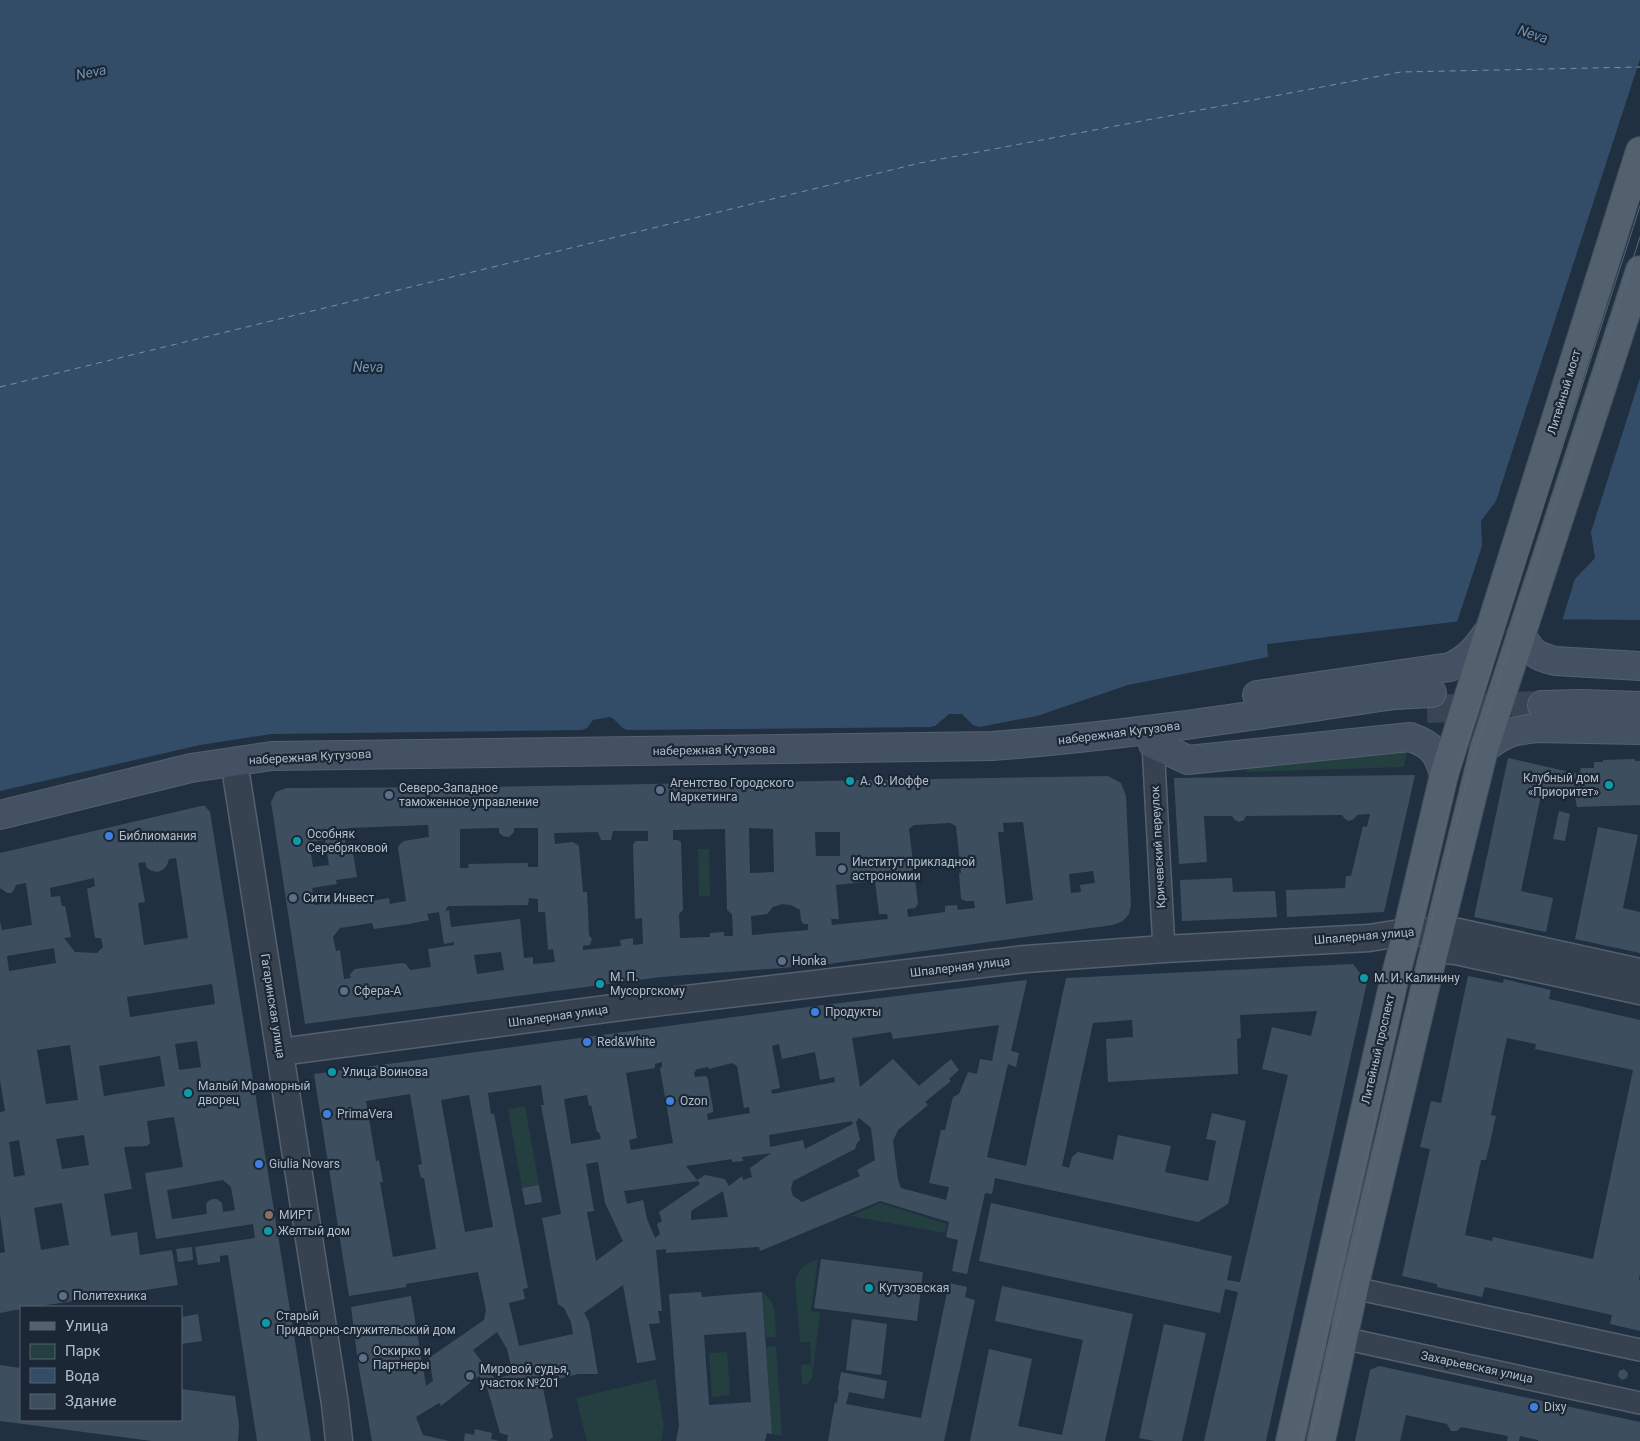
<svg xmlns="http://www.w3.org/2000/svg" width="1640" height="1441" viewBox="0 0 1640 1441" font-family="Roboto,sans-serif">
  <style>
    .green { fill: #233f40 }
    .water { fill: #334d68 }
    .pier { fill: #213040 }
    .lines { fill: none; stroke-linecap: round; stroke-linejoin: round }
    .ferry { stroke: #6f90b1; stroke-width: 1; stroke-dasharray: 6 5; stroke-linecap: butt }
    .building { fill: #3d4f5f; fill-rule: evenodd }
    .secondary-tunnel { stroke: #374555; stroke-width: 28; stroke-dasharray: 28 14; stroke-linecap: butt }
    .minor-casing { stroke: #54606d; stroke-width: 24 }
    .tertiary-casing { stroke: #54606d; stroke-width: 29 }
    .secondary-casing { stroke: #54606d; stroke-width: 30 }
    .primary-casing { stroke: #3f4b58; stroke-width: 30 }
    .minor { stroke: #36424f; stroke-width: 21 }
    .tertiary { stroke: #36424f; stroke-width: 26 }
    .secondary { stroke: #435163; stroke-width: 28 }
    .primary { stroke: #53616f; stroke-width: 28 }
    .tram { stroke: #576677; stroke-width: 1 }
    .culture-dot { fill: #0f9aa8; stroke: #1b2734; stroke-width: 2 }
    .service-dot { fill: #5c6f8a; stroke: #1b2734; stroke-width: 2 }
    .shop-dot { fill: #3f7fe0; stroke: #1b2734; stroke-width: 2 }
    .education-dot { fill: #8d6e63; stroke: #1b2734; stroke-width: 2 }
    .labels { text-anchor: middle; stroke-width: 4.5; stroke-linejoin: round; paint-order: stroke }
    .street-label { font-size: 12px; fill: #b1bdca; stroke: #1b2734 }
    .poi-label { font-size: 12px; fill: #b1bdca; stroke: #1b2734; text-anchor: start }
    .water-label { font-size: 14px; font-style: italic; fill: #6f90b1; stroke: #1b2734 }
  </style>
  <rect width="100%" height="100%" fill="#213040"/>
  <g class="green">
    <polygon points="1408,745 1404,767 1247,772 1247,763"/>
    <polygon points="698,849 709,849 710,896 699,896"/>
    <polygon points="525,1106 539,1185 522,1188 508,1109"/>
    <polygon points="880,1203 947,1224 945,1233 851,1216"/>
    <path d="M818,1259L811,1311L820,1313L812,1378L808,1383L802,1385L801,1365L811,1364L810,1342H800L795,1282C799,1267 805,1264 818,1259Z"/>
    <path d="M762,1292C778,1303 775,1319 776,1337L766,1338Z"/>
    <polygon points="776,1346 782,1436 772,1434 766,1347"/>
    <polygon points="727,1352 730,1395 712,1397 709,1353"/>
    <polygon points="656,1379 664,1425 661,1441 587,1441 576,1398"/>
  </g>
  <path class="water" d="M0,0H1640V620L1509,619L1453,622L1267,644L1268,657L1128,685L1037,716L979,727L973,725L962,714H949L935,726L930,727L627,730C619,727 617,720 610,717L593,720L587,728L582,730L271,734L200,745L0,791Z"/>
  <polygon class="pier" points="1640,59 1640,378 1591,532 1595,558 1575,579 1562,621 1509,622 1456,625 1482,546 1481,521 1496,501"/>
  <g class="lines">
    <polyline class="ferry" points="0,387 920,163 1401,72 1640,67"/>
  </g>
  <g class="building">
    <polygon points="1508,758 1579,774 1581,768 1594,768 1594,762 1603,762 1603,760 1635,759 1635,761 1640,761 1640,805 1577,807 1575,797 1542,790 1521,891 1553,898 1546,932 1474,917"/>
    <polygon points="1415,775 1384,912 1287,917 1286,890 1345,888 1346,876 1351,876 1363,826 1367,827 1370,814 1357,815 1354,819 1349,821 1345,819 1342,815 1246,816 1244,820 1239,822 1235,820 1232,816 1204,816 1207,862 1179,864 1174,778"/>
    <path d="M1108,776L1121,783L1126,796L1131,905L1129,914L1123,921L1113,925L821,965L661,977L305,1024L271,802L276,792L281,790L287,788L480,787ZM1023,822L1033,900L1006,904L998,832H1004L1003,823ZM950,823L956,826L961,873H959L961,899L966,901H974L975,908L958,910L957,905L945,906V912L908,917L907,909L915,908L918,904L909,829L914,825ZM428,825L429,837L404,841L400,844L398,848L406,901L390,904L389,898L371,901L370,896L315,905L312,888L337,884L336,880L357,877L353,853L347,854L344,835L348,828ZM491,828H499V833L503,836L509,837L514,832V828H538V867H528V863L468,864L469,868H460V829ZM749,828L773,829L774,872L750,873ZM725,829L727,910L732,914L733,936H724V932L710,933V937L680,938L679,914L683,910L681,842L678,840H673V830ZM613,831H648V841H636L633,844L635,919L642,918L643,944L633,945V938L620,940L621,946L583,950V946L590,945L592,939L589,935L587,892H583L579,846L573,842L555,844L554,833L598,832L601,840H611ZM815,832H840V856H816ZM325,840L329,865L313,867L309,842ZM1093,871L1095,883L1080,885L1081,892L1071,893L1069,874ZM875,881L879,914H887L888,919L832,925L831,919H839L836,885ZM529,898L538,899V912H545L548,950L553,949L555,962L533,964V957L524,958L520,919L451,927L449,910L445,911L448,906L528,905ZM782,904L791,905L800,910L801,921L804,924H808V930L752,935L751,916L767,914L773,907ZM439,912L444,944L454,942V945L428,949L431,967L410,970L406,964L402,963L355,969L350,974L351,978L344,979L340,950L336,951L333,937L340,928L372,923L374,929L409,924L429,920L427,914ZM501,952L504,970L477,974L474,955Z"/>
    <path d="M201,806H205L210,812L311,1441H257L228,1255L220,1256V1262L198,1265L195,1247L255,1238L253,1224L156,1239L145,1173L183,1167L174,1117L147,1121L150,1143L147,1146L124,1147L132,1189L104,1194L111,1236L137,1232L140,1255L172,1250L178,1285L34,1307H21V1309L0,1313V1253L5,1252L0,1215V1112L5,1111L0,1080V921L2,930L32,925L26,883L16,885L14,890L11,893H7L0,888V853ZM176,858L188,938L144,945L138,903L145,902L138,863L145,862L147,868L152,871L158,872L164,869L167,865L169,859ZM94,878L95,886L87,889L95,938H101L103,947L97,953L75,952L64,938L71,937L65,906H62L60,896L51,897L50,888ZM54,948L56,963L9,971L7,956ZM212,984L215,1004L130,1017L127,997ZM197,1041L201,1067L179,1070L175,1044ZM70,1045L78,1100L46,1104L37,1050ZM160,1056L165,1086L104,1096L99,1066ZM84,1135L89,1165L62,1169L56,1139ZM19,1140L25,1175L14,1177L9,1142ZM223,1180L231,1187L235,1210L223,1212L222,1203L217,1199H212L207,1202L206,1206L207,1214L172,1219L167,1190ZM62,1203L69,1245L41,1250L34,1208Z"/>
    <polygon points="1559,811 1570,814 1565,841 1553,839"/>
    <polygon points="1598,827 1638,835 1623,908 1640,912 1640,953 1575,939"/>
    <polygon points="1232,878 1233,892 1275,891 1277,917 1182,921 1180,880"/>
    <path d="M1353,964L1367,982L1266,1441H1204L1238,1292L1225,1289L1220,1313L979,1261L991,1203L1232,1256L1227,1280L1240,1282L1288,1075L1262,1069L1272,1027L1311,1036L1317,1011L1240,1015L1241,1038L1237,1039L1238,1074L1108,1082L1106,1039L1133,1037L1132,1020L1093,1023L1062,1166L1069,1168L1072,1157L1078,1152L1113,1160L1118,1135L1171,1146L1165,1172L1208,1181L1216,1141L1206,1139L1212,1113L1246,1121L1228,1204L1198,1222L995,1178L992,1194L985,1193L967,1274L952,1271L958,1240L946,1237L949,1222L880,1201L760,1251L759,1247L666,1253V1249L656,1250L662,1311H658L660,1323L649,1324L656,1360L637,1363L623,1285L584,1313L589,1322L598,1374H578L542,1383L553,1438L550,1439V1441H507L508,1435L500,1433L486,1384L479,1376L441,1406L439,1403L416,1417L423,1435L449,1441H372L358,1363L351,1307L411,1296L426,1386L433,1381L429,1358L484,1320L486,1310L478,1272L406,1284V1287L349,1296L314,1074L800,1008L1027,980L1011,1051L1019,1053L1016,1067L1008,1064L987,1157L1026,1166L1066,978ZM999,1025L992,1061L980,1059L977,1074L968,1072L959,1094L953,1097L945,1130H941L929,1183L949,1187L946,1200L901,1188L898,1180L893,1141L898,1130L928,1105L925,1102L951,1081L949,1079L959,1070L951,1059L919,1086L893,1059L860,1087L852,1038L891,1032L893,1039ZM779,1044L782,1059L815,1052L820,1080L834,1077L835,1082L772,1094L771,1090L780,1088L772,1046ZM662,1062V1067L660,1068L673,1143L631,1150L629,1140L637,1138L626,1073L655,1068V1064ZM732,1063L737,1066L744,1108L749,1107L750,1113L708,1120L707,1114L713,1112V1108L708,1080L706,1076L695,1077L694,1073L697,1069L708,1067L709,1069ZM541,1085L544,1105H541L561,1214L542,1218L558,1304L564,1308L571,1322L573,1334L519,1346L509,1303L525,1299L523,1289L528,1288L494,1114H491L488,1093ZM410,1094L422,1164L418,1165L421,1178H424L436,1249L393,1257L380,1182H383L379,1160L376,1161L366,1101ZM469,1095L493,1227L465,1232L441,1100ZM587,1095L589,1106L591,1105L597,1132H599L601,1139L571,1144L564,1099ZM859,1118L871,1128L875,1160L857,1170L860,1176L802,1202L793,1196L791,1189L793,1181L855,1149L857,1143L860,1140L856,1122ZM852,1121L853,1124L805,1149L803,1140L770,1147L769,1135ZM771,1153L750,1168L752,1177L743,1180L742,1176L729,1186L725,1179L705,1175L697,1180L686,1166L732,1159V1162L743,1161L742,1157ZM598,1162L605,1203L623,1241L596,1261L587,1212L594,1211L586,1164ZM698,1181L700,1184L659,1212L662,1221L657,1224L660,1234L655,1238L647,1219L643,1200L627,1204L624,1191ZM723,1191L728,1217L691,1220V1211ZM497,1332L507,1349L513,1374L495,1379L473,1350Z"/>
    <path d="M1468,976L1503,983L1504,979L1551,990L1549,999L1640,1020V1273L1639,1280H1640V1331L1610,1324L1612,1315L1485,1287L1482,1297L1437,1287V1284L1402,1276L1430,1149L1420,1147L1431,1101L1441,1103ZM1507,1038L1536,1044L1535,1049L1633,1070L1593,1259L1493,1237L1492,1241L1465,1235L1481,1160H1486L1496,1116L1491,1115Z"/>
    <polygon points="539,1185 542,1202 525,1205 522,1188"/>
    <polygon points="192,1247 193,1260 178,1262 176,1249"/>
    <polygon points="821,1259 923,1272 917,1321 814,1308"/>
    <polygon points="949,1283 967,1287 965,1297 975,1300 944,1441 828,1441 835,1402 837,1403 839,1391 838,1390 841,1372 887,1381 884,1399 849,1392 846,1404 921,1418"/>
    <polygon points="1002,1286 1133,1314 1105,1441 970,1441 989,1349 1032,1359 1018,1426 1062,1435 1083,1340 995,1321"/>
    <path d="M701,1292L702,1297L762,1292L772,1434L767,1433L765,1441H676L679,1426L669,1294ZM746,1332L751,1402L709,1405L704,1335Z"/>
    <polygon points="198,1314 202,1341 181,1344 181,1317"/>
    <polygon points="852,1319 887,1324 881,1375 846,1370"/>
    <polygon points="1164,1324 1206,1333 1182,1441 1154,1441 1139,1438"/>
    <polygon points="0,1365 21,1368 21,1420 181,1420 181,1389 235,1396 239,1425 238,1441 152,1441 0,1421"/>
    <polygon points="1379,1366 1640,1422 1640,1441 1538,1441 1538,1440 1520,1436 1519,1441 1507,1441 1508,1436 1461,1427 1457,1431 1451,1431 1447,1424 1406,1415 1400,1441 1355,1441 1370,1370"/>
    <polygon points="1624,1369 1628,1373 1627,1378 1622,1380 1618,1376 1619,1371"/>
    <polygon points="475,1429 492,1433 491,1439 499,1441 464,1441 465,1433 474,1435"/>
  </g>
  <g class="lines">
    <polyline class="secondary-tunnel" points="1427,709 1542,705"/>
    <defs>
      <g id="minor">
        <polyline points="1153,744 1164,949"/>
        <polyline points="1354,1288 1640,1350"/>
        <polyline points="1315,1332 1640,1403"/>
      </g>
      <g id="tertiary">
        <polyline points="237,780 335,1404 339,1441"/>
        <polyline points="1435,949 1456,951 1640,991"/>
        <polyline points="280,1052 636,1005 1026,959 1164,949 1369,938 1407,932 1458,932 1640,972"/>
      </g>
      <g id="secondary">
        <path d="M1521,635C1532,653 1535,656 1555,661L1640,666"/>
        <path d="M1257,695L1450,667C1469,658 1476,649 1488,632"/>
        <polyline points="1542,705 1581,704 1640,706"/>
        <path d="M1153,744L1188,760L1410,737C1433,745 1438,753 1444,775"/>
        <path d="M1484,749C1503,733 1512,731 1536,728L1640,730"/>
        <path d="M0,815L191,768L272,756L992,746C1126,736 1261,714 1395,695L1432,693"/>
      </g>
      <g id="primary">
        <polyline points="1290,1441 1393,985 1407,932 1444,775 1640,151"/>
        <polyline points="1321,1441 1354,1288 1424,992 1484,749 1640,270"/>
      </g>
    </defs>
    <use href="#minor" class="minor-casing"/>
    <use href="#tertiary" class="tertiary-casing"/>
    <use href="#secondary" class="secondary-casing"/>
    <use href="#primary" class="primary-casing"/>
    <use href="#minor" class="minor"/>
    <use href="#tertiary" class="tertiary"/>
    <use href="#secondary" class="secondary"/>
    <use href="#primary" class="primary"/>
    <g class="tram">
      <polyline points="1301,1441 1405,988 1459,768 1640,206"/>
      <polyline points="1310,1441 1414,990 1471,764 1640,237"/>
    </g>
  </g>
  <g class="culture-dot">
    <circle cx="850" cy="781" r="5"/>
    <circle cx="1609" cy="785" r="5"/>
    <circle cx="297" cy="841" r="5"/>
    <circle cx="1364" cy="978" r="5"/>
    <circle cx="600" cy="984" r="5"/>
    <circle cx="332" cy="1072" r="5"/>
    <circle cx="188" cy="1093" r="5"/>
    <circle cx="268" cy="1231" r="5"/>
    <circle cx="869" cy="1288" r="5"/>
    <circle cx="266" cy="1323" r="5"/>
  </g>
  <g class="service-dot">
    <circle cx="660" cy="790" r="5"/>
    <circle cx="389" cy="795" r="5"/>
    <circle cx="842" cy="869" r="5"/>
    <circle cx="293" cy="898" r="5"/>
    <circle cx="782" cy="961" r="5"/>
    <circle cx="344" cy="991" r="5"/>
    <circle cx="63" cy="1296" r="5"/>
    <circle cx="363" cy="1358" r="5"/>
    <circle cx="470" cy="1376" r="5"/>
  </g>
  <g class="shop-dot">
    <circle cx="109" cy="836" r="5"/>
    <circle cx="815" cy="1012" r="5"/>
    <circle cx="587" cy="1042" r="5"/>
    <circle cx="670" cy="1101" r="5"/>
    <circle cx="327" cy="1114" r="5"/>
    <circle cx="259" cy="1164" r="5"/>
    <circle cx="1534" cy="1407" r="5"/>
  </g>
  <circle class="education-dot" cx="269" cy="1215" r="5"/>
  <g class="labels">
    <g class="street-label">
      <text transform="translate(1564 392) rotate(-73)" y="4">Литейный мост</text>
      <text transform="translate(1119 733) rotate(-7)" y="4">набережная Кутузова</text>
      <text transform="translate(714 750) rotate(-1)" y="4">набережная Кутузова</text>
      <text transform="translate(310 757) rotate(-3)" y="4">набережная Кутузова</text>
      <text transform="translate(1158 847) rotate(-93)" y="4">Кричевский переулок</text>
      <text transform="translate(1364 936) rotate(-5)" y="4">Шпалерная улица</text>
      <text transform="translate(960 967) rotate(-7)" y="4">Шпалерная улица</text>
      <text transform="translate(273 1006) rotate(81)" y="4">Гагаринская улица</text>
      <text transform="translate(558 1016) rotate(-8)" y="4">Шпалерная улица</text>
      <text transform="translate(1378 1049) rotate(-77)" y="4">Литейный проспект</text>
      <text transform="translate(1477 1367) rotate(12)" y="4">Захарьевская улица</text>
    </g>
    <g class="poi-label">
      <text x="1599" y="782" text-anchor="end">Клубный дом<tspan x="1599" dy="14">«Приоритет»</tspan></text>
      <text x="860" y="785">А. Ф. Иоффе</text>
      <text x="670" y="787">Агентство Городского<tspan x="670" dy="14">Маркетинга</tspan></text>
      <text x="399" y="792">Северо-Западное<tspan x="399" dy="14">таможенное управление</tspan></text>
      <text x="307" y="838">Особняк<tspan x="307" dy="14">Серебряковой</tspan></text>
      <text x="119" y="840">Библиомания</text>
      <text x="852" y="866">Институт прикладной<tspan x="852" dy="14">астрономии</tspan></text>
      <text x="303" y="902">Сити Инвест</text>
      <text x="792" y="965">Honka</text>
      <text x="610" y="981">М. П.<tspan x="610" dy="14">Мусоргскому</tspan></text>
      <text x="1374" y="982">М. И. Калинину</text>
      <text x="354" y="995">Сфера-A</text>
      <text x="825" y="1016">Продукты</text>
      <text x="597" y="1046">Red&amp;White</text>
      <text x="342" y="1076">Улица Воинова</text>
      <text x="198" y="1090">Малый Мраморный<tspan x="198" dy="14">дворец</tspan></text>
      <text x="680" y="1105">Ozon</text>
      <text x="337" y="1118">PrimaVera</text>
      <text x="269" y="1168">Giulia Novars</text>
      <text x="279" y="1219">МИРТ</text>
      <text x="278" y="1235">Желтый дом</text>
      <text x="879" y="1292">Кутузовская</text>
      <text x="73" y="1300">Политехника</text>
      <text x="276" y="1320">Старый<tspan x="276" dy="14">Придворно-служительский дом</tspan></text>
      <text x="373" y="1355">Оскирко и<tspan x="373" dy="14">Партнеры</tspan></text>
      <text x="480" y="1373">Мировой судья,<tspan x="480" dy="14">участок №201</tspan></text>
      <text x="1544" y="1411">Dixy</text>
    </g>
    <g class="water-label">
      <text transform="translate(1533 34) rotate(18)" y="5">Neva</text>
      <text transform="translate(91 72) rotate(-11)" y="5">Neva</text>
      <text x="368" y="372">Neva</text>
    </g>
  </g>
  <rect x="20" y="1306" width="162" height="115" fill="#1b2734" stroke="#576370"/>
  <rect x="30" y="1322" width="25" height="8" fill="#53616f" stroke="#576370"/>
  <text x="65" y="1331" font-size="15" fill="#b1bdca">Улица</text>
  <rect x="30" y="1344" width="25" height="15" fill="#233f40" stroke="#576370"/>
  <text x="65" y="1356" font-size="15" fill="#b1bdca">Парк</text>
  <rect x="30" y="1368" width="25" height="15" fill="#334d68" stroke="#576370"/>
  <text x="65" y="1381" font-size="15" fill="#b1bdca">Вода</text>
  <rect x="30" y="1394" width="25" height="15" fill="#3d4f5f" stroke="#576370"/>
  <text x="65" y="1406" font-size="15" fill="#b1bdca">Здание</text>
</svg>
